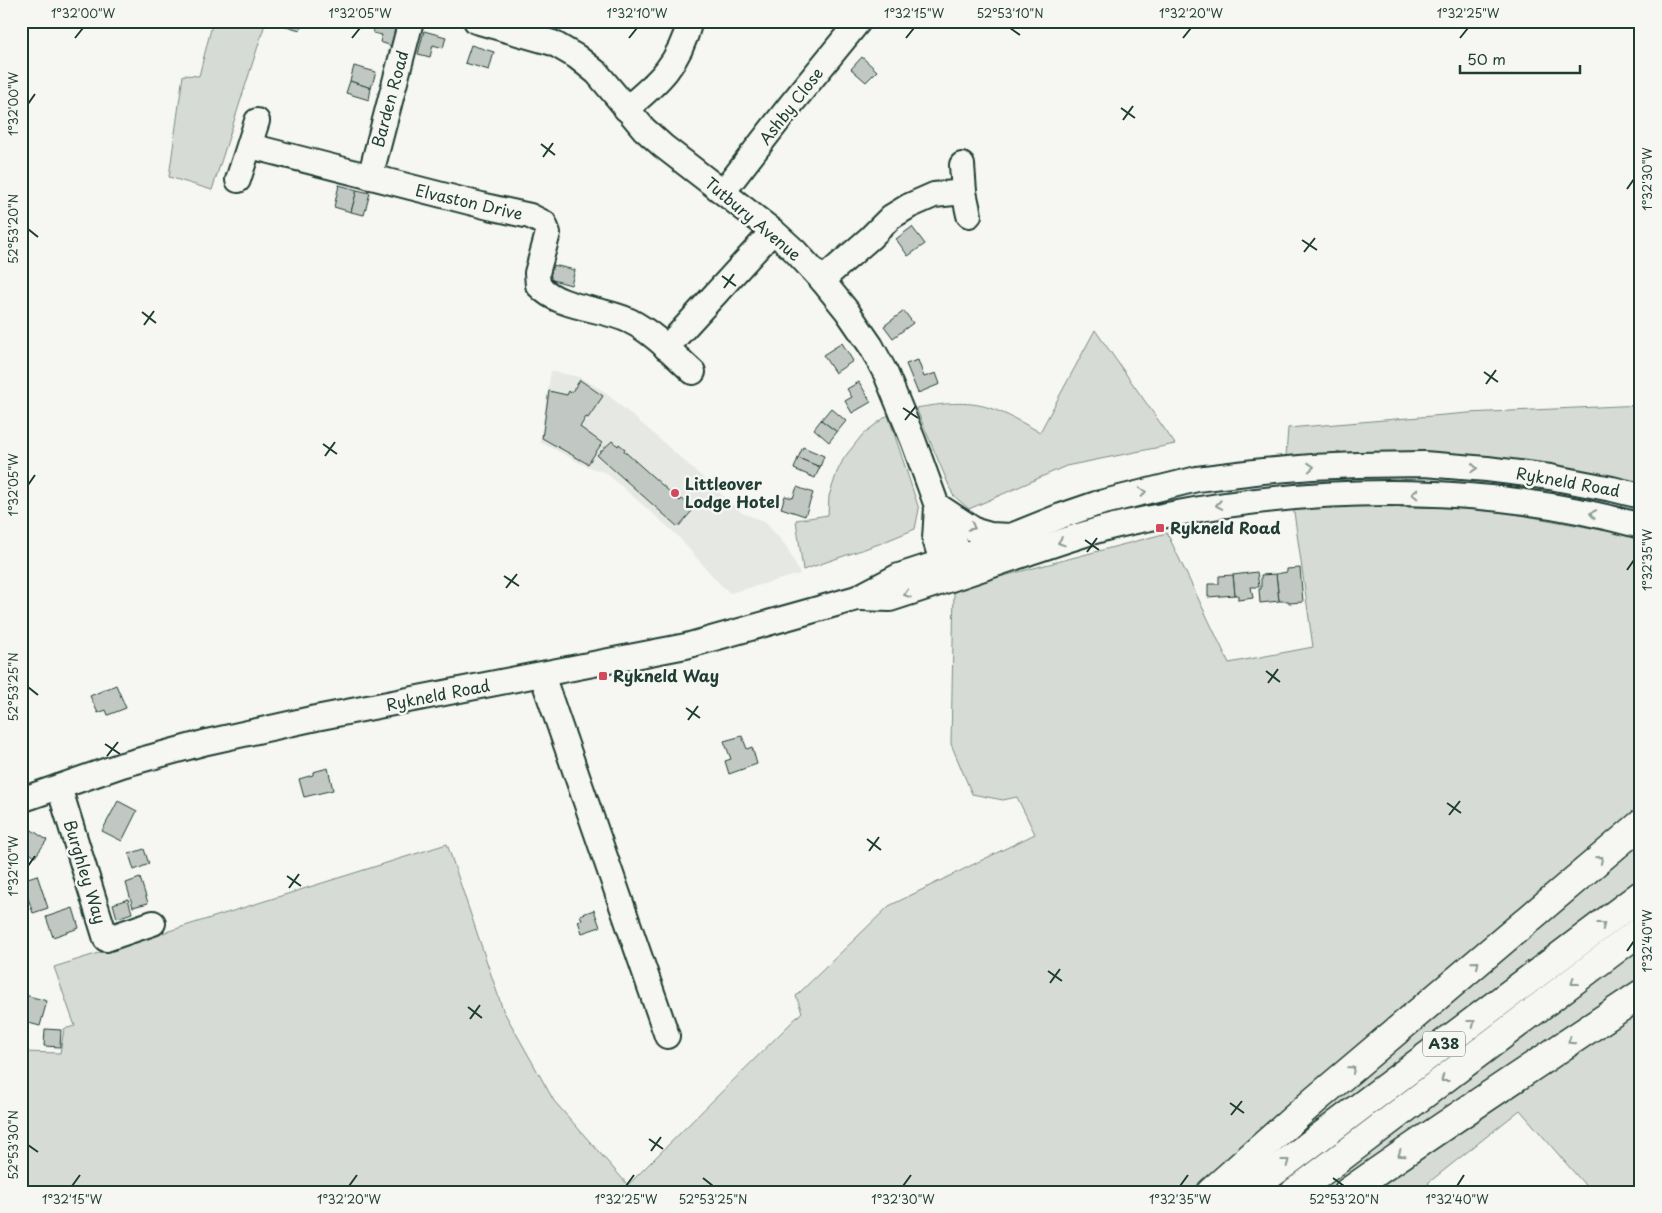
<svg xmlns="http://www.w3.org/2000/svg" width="1662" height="1213" viewBox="0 0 1662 1213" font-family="'Playpen Sans',sans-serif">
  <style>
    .built { fill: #e6e8e4 }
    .green { fill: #d6dbd6; stroke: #7a8c85 }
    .building { fill: #c1c8c3; stroke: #1f3d34 }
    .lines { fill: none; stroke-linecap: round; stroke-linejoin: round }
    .minor-casing { stroke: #1f3d34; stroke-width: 28 }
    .highway-casing { stroke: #1f3d34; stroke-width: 31 }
    .minor { stroke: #f6f6f2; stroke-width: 24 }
    .highway { stroke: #f6f6f2; stroke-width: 28 }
    .oneway { stroke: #8a9a93 }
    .ticks { fill: none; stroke: #1f3d34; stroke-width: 2 }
    .poi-dot { fill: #d1495b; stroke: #f6f6f2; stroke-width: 2 }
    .labels { text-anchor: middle; stroke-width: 5; stroke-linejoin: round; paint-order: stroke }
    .shield { fill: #f6f6f2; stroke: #60746d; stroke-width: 1 }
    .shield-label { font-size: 15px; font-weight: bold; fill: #1f3d34 }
    .street-label { font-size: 16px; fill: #1f3d34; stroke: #f6f6f2 }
    .poi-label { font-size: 16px; font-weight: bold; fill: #1f3d34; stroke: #f6f6f2; text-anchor: start }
    .neatline { fill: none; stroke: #1f3d34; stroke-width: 2 }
    .ticks-label { font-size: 12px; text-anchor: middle; fill: #1f3d34 }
  </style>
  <rect width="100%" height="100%" fill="#f6f6f2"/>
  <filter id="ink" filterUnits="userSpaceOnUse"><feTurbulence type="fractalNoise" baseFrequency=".02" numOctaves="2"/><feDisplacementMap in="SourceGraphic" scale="10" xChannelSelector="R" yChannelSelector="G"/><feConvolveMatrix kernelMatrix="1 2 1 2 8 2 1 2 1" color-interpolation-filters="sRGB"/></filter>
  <g filter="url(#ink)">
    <polygon class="built" points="551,371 579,377 602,390 654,434 742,513 764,521 786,546 800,574 730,593 718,582 675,533 606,473 586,466 540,442"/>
    <g class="green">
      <polygon points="213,21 266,21 212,190 169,177 183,75 199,76"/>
      <path d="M1095,330L1175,444L1066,466L969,509L953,495L916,408C940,404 967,400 990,408C1008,414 1024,424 1040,432Z"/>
      <polygon points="1641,405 1641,486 1348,454 1286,456 1288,428 1468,413"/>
      <polygon points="888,415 919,509 915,529 879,544 803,570 796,520 828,515 829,496 837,472 844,458 863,434"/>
      <polygon points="1323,474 1455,476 1594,494 1641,506 1641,516 1301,484 1300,480"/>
      <polygon points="1293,505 1468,508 1515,514 1641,537 1641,814 1197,1192 21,1192 21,1052 60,1053 64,1029 75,1026 54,967 447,844 503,1010 554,1101 628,1185 802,1012 796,996 889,906 1035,834 1017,797 1003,800 972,794 951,744 954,589 1167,533 1229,663 1313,647"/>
      <polygon points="1641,832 1641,880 1324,1122 1315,1120"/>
      <polygon points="1641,943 1641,981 1331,1192 1313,1192"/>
      <polygon points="1641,1007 1641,1192 1591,1192 1520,1110 1428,1183 1436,1192 1368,1192"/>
    </g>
    <g class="building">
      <polygon points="279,21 303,21 300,30 279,24"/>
      <polygon points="376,21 389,21 398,24 392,46 380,42 382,35 373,33"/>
      <polygon points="424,31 446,37 443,48 433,45 430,57 418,54"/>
      <polygon points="471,45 494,52 489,70 465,63"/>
      <polygon points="862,57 877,71 866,82 851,69"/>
      <polygon points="354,66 376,72 371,88 350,81"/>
      <polygon points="350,81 371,88 369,100 346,93"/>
      <polygon points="339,185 357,190 351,212 334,207"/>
      <polygon points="357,190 370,193 364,215 351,212"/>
      <polygon points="912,227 925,244 908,256 896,239"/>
      <polygon points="553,265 575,270 571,285 549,279"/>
      <polygon points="904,311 913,323 893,338 884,326"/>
      <polygon points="842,343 853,361 835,373 823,355"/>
      <polygon points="918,360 924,377 936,373 940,384 918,393 906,364"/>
      <polygon points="580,380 603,396 588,418 586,417 580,427 602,443 588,464 542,438 549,391 567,395 569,391 571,393"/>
      <polygon points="859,382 871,402 852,413 845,401 852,397 847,389"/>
      <polygon points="831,408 846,421 837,432 821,420"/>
      <polygon points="821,420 837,432 829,442 814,429"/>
      <polygon points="612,441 618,446 619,444 625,449 624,451 680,501 682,499 688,504 686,506 692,511 678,527 597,455"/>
      <polygon points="803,447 824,456 820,467 798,458"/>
      <polygon points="798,458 820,467 815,478 794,469"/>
      <polygon points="797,487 813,493 805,516 781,508 785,496 793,498"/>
      <polygon points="1300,568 1303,602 1289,603 1289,601 1279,601 1276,574 1287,572 1287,569"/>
      <polygon points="1257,572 1259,587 1251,587 1253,598 1238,600 1238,595 1235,595 1233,575"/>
      <polygon points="1276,574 1279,601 1260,603 1259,589 1261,589 1261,575"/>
      <polygon points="1233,575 1235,595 1208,597 1208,584 1219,584 1219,576"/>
      <polygon points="116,685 126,708 108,715 106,710 98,713 90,696"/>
      <polygon points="742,736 747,749 752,747 757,764 729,774 725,761 731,759 724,741"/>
      <polygon points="328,768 333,790 304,797 299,779 313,775 313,772"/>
      <polygon points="118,801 137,811 122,841 102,831"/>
      <polygon points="24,825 47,840 35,857 21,847 21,829"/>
      <polygon points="144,849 149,864 134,870 129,854"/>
      <polygon points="37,875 48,908 33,913 22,880"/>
      <polygon points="140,878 148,903 133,907 126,883"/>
      <polygon points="128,899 132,913 117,918 113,904"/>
      <polygon points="73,908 79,928 53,937 46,917"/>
      <polygon points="594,910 600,927 582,933 578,921 582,920 580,915"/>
      <polygon points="24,931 28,945 21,947 21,932"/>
      <polygon points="21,994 47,1001 40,1026 21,1021"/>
      <polygon points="45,1029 61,1030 60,1047 44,1046"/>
    </g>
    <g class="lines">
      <defs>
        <g id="minor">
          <polyline points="476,21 553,43 577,57 597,73 644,129 663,146 773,231 795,251 822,280 847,311 871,346 886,374 913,440 937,506 953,538 960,556 958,572"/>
          <path d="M626,109C659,82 679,64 690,21"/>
          <path d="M250,146L489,207L530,216L544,223L548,233L537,273L538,285C561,310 601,307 630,321C654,333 674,355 693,372"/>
          <polyline points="962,165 964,192 969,215"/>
          <polyline points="370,177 411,21"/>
          <polyline points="238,180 257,121"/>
          <polyline points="723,192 792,103 859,21"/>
          <polyline points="822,280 870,238 891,217 909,206 934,195 964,192"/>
          <polyline points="666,348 773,231"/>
          <polyline points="938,506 976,531 990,535 1011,536"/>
          <polyline points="937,507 935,539 942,562 953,572"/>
          <path d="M860,598L890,599C934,585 978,570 1022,555C1046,547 1071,538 1095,531C1122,523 1150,518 1178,513C1328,485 1493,484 1641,526"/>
          <polyline points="542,675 667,1036"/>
          <polyline points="59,787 106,939 153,923"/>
          <polyline points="21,800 122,765 207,742 316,718 686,646 857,598 899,576 985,548 1011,536 1061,516 1096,504 1197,479 1263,471 1312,467 1358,465 1424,464 1487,469 1550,477 1612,489 1641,496"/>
        </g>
        <g id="highway">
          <polyline points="1211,1192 1315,1100 1641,824"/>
          <polyline points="1247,1192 1641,895"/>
          <polyline points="1295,1192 1641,930"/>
          <path d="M1348,1192C1444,1124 1543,1060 1641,994"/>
        </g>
      </defs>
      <use href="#minor" class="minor-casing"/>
      <use href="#highway" class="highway-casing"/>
      <use href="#minor" class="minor"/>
      <use href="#highway" class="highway"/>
    </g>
    <defs><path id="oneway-chevron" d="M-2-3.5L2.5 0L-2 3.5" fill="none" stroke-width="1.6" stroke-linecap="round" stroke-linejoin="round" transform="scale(1.25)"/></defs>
    <g class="oneway">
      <use href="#oneway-chevron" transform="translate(1311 467) rotate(-4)"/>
      <use href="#oneway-chevron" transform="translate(1474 468) rotate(4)"/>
      <use href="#oneway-chevron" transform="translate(1143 492) rotate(-14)"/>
      <use href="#oneway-chevron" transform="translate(1415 494) rotate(-179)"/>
      <use href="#oneway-chevron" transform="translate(1219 505) rotate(170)"/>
      <use href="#oneway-chevron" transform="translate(1593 514) rotate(-169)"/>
      <use href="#oneway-chevron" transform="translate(972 527) rotate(28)"/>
      <use href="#oneway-chevron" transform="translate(1061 542) rotate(161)"/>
      <use href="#oneway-chevron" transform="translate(907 594) rotate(162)"/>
      <use href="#oneway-chevron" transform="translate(1600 859) rotate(-40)"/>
      <use href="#oneway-chevron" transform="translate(1602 925) rotate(-38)"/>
      <use href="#oneway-chevron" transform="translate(1476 964) rotate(-40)"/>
      <use href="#oneway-chevron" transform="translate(1574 982) rotate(143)"/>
      <use href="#oneway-chevron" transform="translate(1472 1023) rotate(-37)"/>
      <use href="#oneway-chevron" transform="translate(1571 1041) rotate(146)"/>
      <use href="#oneway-chevron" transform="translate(1352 1069) rotate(-40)"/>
      <use href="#oneway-chevron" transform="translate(1444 1079) rotate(143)"/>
      <use href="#oneway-chevron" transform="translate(1401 1154) rotate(145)"/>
      <use href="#oneway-chevron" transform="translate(1286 1162) rotate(-37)"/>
    </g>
  </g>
  <path class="ticks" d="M1010,28L1020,35M75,38L83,28M352,38L360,28M629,38L637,28M906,38L914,28M1183,38L1191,28M1460,38L1468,28M28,104L35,94M1121,108L1135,118M1123,120L1133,106M541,144L555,155M543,157L553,143M1627,189L1634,179M28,229L38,237M1302,240L1317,250M1304,252L1315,238M722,276L736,286M724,288L734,274M142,312L156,323M144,325L154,311M1484,372L1498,382M1486,384L1496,370M903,408L918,418M905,420L916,406M323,444L337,454M325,456L335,442M28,485L35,475M1085,540L1099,550M1087,552L1097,538M1627,570L1634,560M504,576L519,586M506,588L517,574M1266,671L1280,682M1268,683L1278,669M28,687L38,695M686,708L700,718M688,720L698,706M105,744L120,754M107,756L118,742M1447,803L1461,813M1449,815L1460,801M867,839L881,850M869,851L879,837M28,866L35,856M287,876L301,886M289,888L299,874M1627,951L1634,941M1048,971L1062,981M1050,983L1060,969M468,1007L482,1018M470,1019L480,1005M1230,1103L1244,1113M1231,1115L1242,1101M649,1139L663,1149M28,1145L38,1152M651,1151L661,1137M703,1178L713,1186M1333,1178L1344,1186M72,1186L80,1175M349,1186L357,1175M626,1186L634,1175M903,1186L911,1175M1180,1186L1188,1175M1457,1186L1464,1175"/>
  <g class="poi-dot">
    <circle cx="675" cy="493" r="5"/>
    <rect x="1155" y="523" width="10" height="10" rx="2.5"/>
    <rect x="598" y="671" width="10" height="10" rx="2.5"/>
  </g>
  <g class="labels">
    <rect class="shield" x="1423" y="1031.5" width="42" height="25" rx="4"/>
    <g class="shield-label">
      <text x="1444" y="1049">A38</text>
    </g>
    <g class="street-label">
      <text transform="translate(390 99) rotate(-75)" y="6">Barden Road</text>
      <text transform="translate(791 106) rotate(-52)" y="6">Ashby Close</text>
      <text transform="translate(469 202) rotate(13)" y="6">Elvaston Drive</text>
      <text transform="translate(753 219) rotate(40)" y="6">Tutbury Avenue</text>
      <text transform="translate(1568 482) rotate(10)" y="6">Rykneld Road</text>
      <text transform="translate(438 695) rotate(-11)" y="6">Rykneld Road</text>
      <text transform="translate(85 872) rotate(73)" y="6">Burghley Way</text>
    </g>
    <g class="poi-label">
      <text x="685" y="490">Littleover<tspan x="685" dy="18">Lodge Hotel</tspan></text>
      <text x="1170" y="534">Rykneld Road</text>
      <text x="613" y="682">Rykneld Way</text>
    </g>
  </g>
  <rect width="1662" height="1213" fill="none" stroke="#f6f6f2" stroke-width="55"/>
  <path d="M1460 65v8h120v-8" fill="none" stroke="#1f3d34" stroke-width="2.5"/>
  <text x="1467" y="65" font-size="15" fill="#1f3d34" stroke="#f6f6f2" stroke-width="4" paint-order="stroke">50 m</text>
  <rect x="28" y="28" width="1606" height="1158" class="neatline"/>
  <g class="ticks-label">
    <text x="83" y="18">1°32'00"W</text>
    <text x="360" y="18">1°32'05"W</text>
    <text x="637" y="18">1°32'10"W</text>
    <text x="914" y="18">1°32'15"W</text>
    <text x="1010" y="18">52°53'10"N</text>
    <text x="1191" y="18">1°32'20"W</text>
    <text x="1468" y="18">1°32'25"W</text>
    <text transform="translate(14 104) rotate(-90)" y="4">1°32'00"W</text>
    <text transform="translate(1648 179) rotate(-90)" y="4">1°32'30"W</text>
    <text transform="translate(14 229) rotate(-90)" y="4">52°53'20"N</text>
    <text transform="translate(14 485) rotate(-90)" y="4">1°32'05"W</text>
    <text transform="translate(1648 560) rotate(-90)" y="4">1°32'35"W</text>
    <text transform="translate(14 687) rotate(-90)" y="4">52°53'25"N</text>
    <text transform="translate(14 866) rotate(-90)" y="4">1°32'10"W</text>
    <text transform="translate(1648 941) rotate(-90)" y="4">1°32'40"W</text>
    <text transform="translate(14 1145) rotate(-90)" y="4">52°53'30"N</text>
    <text x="72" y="1204">1°32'15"W</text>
    <text x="349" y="1204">1°32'20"W</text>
    <text x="626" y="1204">1°32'25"W</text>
    <text x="713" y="1204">52°53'25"N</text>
    <text x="903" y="1204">1°32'30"W</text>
    <text x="1180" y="1204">1°32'35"W</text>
    <text x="1344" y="1204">52°53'20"N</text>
    <text x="1457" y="1204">1°32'40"W</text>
  </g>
</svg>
